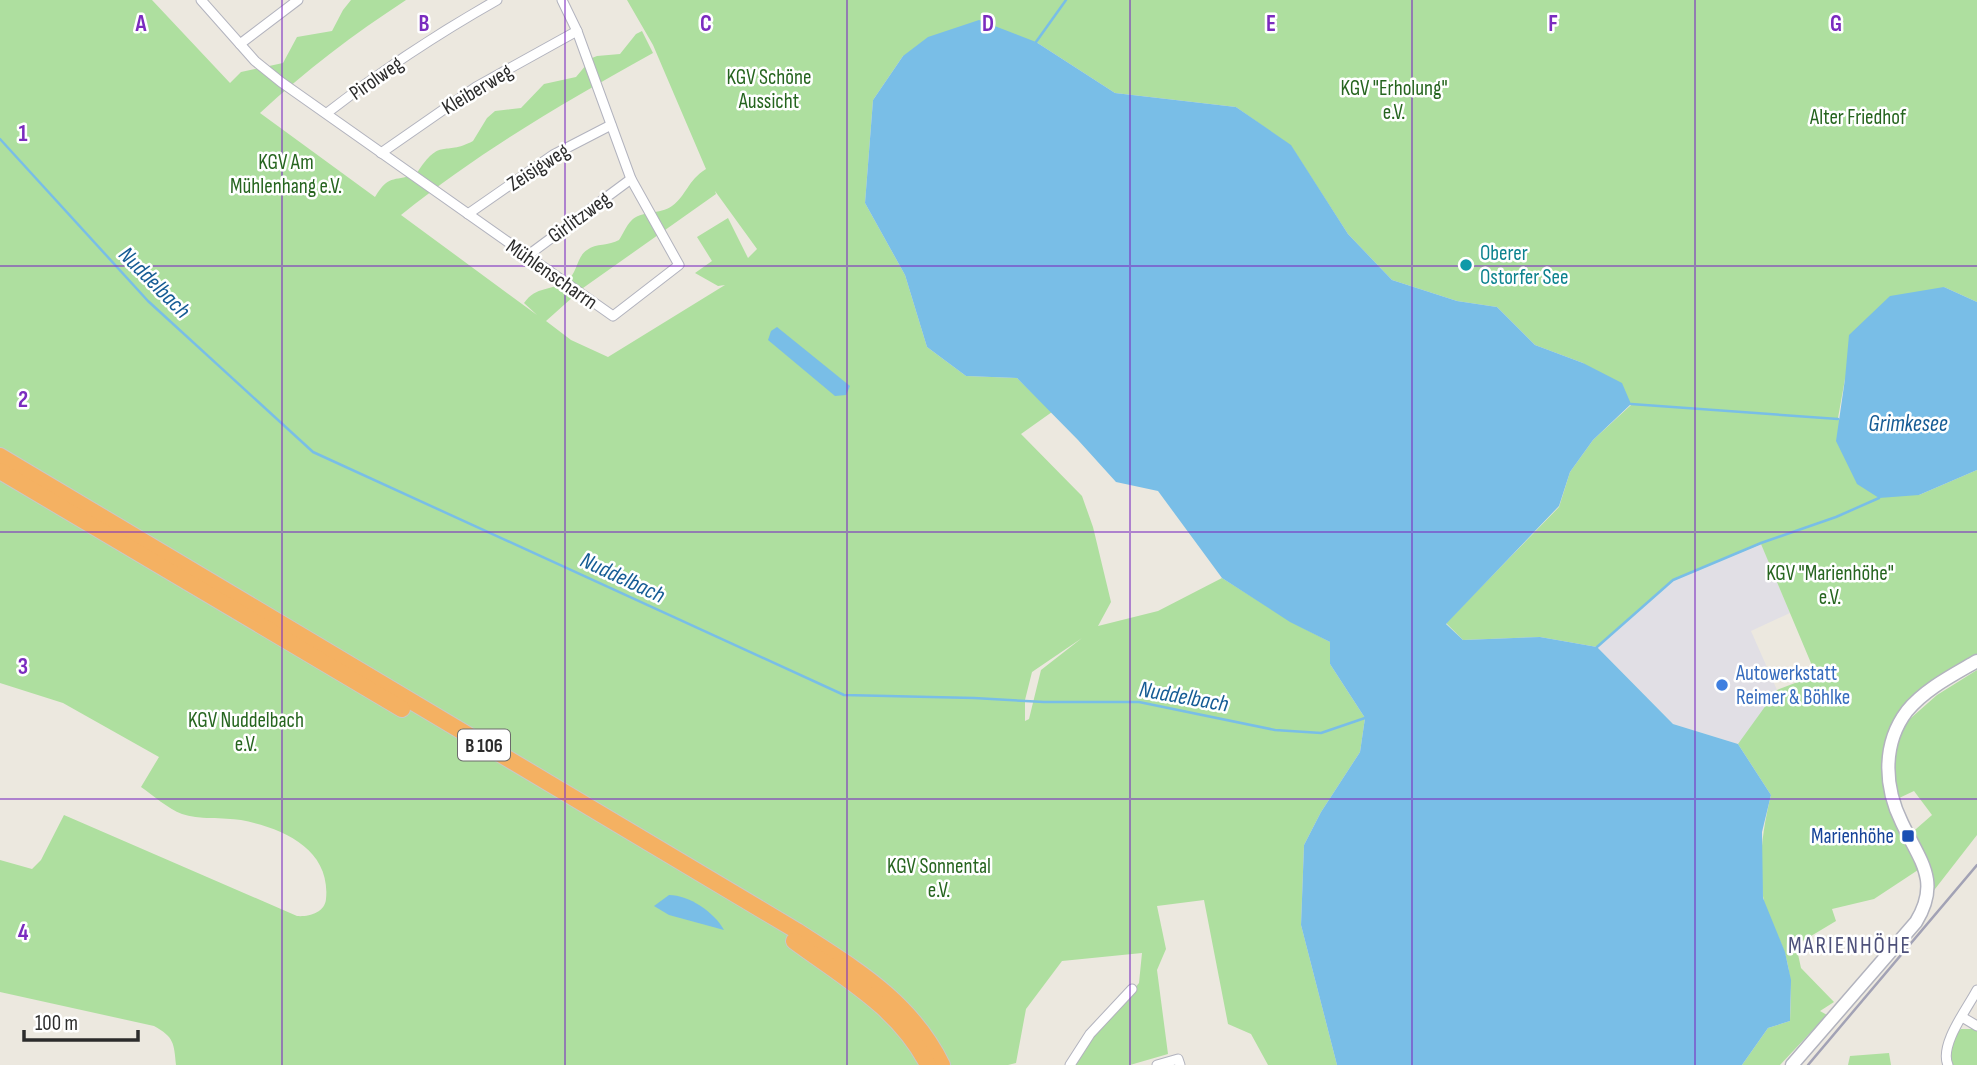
<svg xmlns="http://www.w3.org/2000/svg" width="1977" height="1065" viewBox="0 0 1977 1065" font-family="'Sofia Sans Condensed',sans-serif">
  <style>
    .industrial { fill: #e1dfe5 }
    .green { fill: #aedf9f; fill-rule: evenodd }
    .water { fill: #79bee7 }
    .lines { fill: none; stroke-linecap: round; stroke-linejoin: round }
    .stream { stroke: #79bee7; stroke-width: 2.5 }
    .street-casing { stroke: #b2b3be; stroke-width: 11 }
    .secondary-casing { stroke: #b2b3be; stroke-width: 15 }
    .highway-casing { stroke: #c8c8c8; stroke-width: 18 }
    .street { stroke: #fff; stroke-width: 9 }
    .secondary { stroke: #fff; stroke-width: 12 }
    .highway { stroke: #f4b162; stroke-width: 16 }
    .rail { stroke: #a2a2b5; stroke-width: 2.5 }
    .grid { fill: none; stroke: #7b2cbf; stroke-width: 2; stroke-opacity: 0.55 }
    .culture-dot { fill: #0f9aa8; stroke: #fff; stroke-width: 2.5 }
    .shop-dot { fill: #3f7fe0; stroke: #fff; stroke-width: 2.5 }
    .transit-dot { fill: #1a4fb4; stroke: #fff; stroke-width: 2.5 }
    .labels { text-anchor: middle; stroke-width: 5; stroke-linejoin: round; paint-order: stroke }
    .shield { fill: #fff; stroke: #6b6b6b; stroke-width: 2 }
    .shield-label { font-size: 19px; font-weight: bold; fill: #2c2c2c }
    .park-label { font-size: 21px; fill: #26651f; stroke: #fff }
    .street-label { font-size: 21px; fill: #2c2c2c; stroke: #fff }
    .culture-label { font-size: 21px; fill: #0d838f; stroke: #fff; text-anchor: start }
    .shop-label { font-size: 21px; fill: #366cbe; stroke: #fff; text-anchor: start }
    .transit-label { font-size: 21px; fill: #164399; stroke: #fff; text-anchor: end }
    .water-label { font-size: 23px; font-style: italic; fill: #165c95; stroke: #fff }
    .neighbourhood-label { font-size: 23px; letter-spacing: 2px; fill: #4e517a; stroke: #fff }
    .grid-label { font-size: 23px; text-anchor: middle; font-weight: bold; fill: #7b2cbf; stroke: #fff; stroke-width: 5; stroke-linejoin: round; paint-order: stroke }
  </style>
  <rect width="100%" height="100%" fill="#ece8df"/>
  <polygon class="industrial" points="1761,543 1790,613 1751,631 1777,690 1768,703 1772,707 1738,744 1673,724 1597,647 1673,580"/>
  <g class="green">
    <path d="M0,0H152L230,83L241,72L283,63L297,37L332,31L343,10L351,0H406C354,34 305,71 260,113L375,197C390,172 396,183 417,173C441,136 443,157 473,141L487,118L495,111L521,108L544,84L576,77L592,58L597,56L620,54L636,34L642,31L653,53C563,103 482,150 401,215L537,315L524,303C537,285 550,292 566,281C578,274 576,257 587,250C596,243 609,246 619,240C623,234 626,226 631,221C641,210 660,215 672,206C687,195 687,181 706,169L653,45L627,0H1977V302L1944,287L1845,379L1838,418L1919,495L1977,470V661L1908,710L1887,773L1908,836L1932,815L1914,791L1897,799L1892,768L1903,725L1937,695L1977,670V835L1928,898L1923,863L1918,870L1874,899L1832,909L1836,921L1796,945L1801,968L1834,1002L1820,1011L1827,1015L1780,1065H1742L1768,1028L1790,1021C1791,997 1792,974 1784,951C1778,933 1765,915 1763,896C1758,862 1763,827 1771,795L1738,744L1777,690L1816,675L1761,544L1673,580L1597,647L1540,637L1463,640L1446,623L1559,507L1570,472L1593,440L1631,405L1583,363L1535,345L1497,307L1457,301L1392,280L1348,234L1291,146L1236,107L1115,93L1036,42L903,56L873,100L865,203L905,275L927,347L966,376L1017,378L1052,412L1021,434L1082,496L1093,527L1111,602L1098,626L1158,611L1222,578L1290,621L1330,642V664L1365,718L1360,752L1321,812L1304,845L1301,925L1337,1065H1268L1251,1034L1228,1024L1204,900L1157,906L1166,949L1157,970L1168,1054L1130,1065H1074L1099,1030L1139,983L1142,953L1062,961L1026,1009L1016,1063L1008,1065H176C174,1043 174,1037 154,1026L0,992V860L32,869L41,860L64,815L297,916C308,917 325,913 326,899C331,849 283,828 241,820C223,817 198,820 182,814C168,809 153,795 141,787L159,757L63,703L0,683ZM715,191L757,249L748,258L728,218L697,237L712,261L695,273L718,286L725,285L608,357L571,340L546,321L583,288L716,194ZM1082,638L1041,670L1029,719L1025,721V700L1032,672Z"/>
    <polygon points="1961,1029 1973,1029 1977,1031 1977,1065 1950,1065 1947,1060 1954,1035"/>
    <polygon points="1889,1053 1891,1065 1848,1065 1850,1056"/>
  </g>
  <g class="water">
    <polygon points="979,20 1036,42 1115,93 1236,107 1291,145 1348,234 1392,280 1457,301 1497,307 1535,345 1583,363 1622,383 1631,404 1593,440 1570,472 1559,506 1446,624 1463,640 1540,637 1597,647 1673,724 1738,744 1771,795 1762,832 1763,898 1785,952 1791,980 1790,1021 1768,1028 1742,1065 1337,1065 1301,925 1304,845 1321,812 1360,752 1365,718 1330,664 1330,642 1290,622 1222,578 1158,491 1116,482 1078,440 1017,378 966,376 927,347 905,275 865,203 873,100 903,56 928,37"/>
    <polygon points="1944,287 1977,302 1977,470 1919,495 1879,498 1857,484 1836,441 1845,379 1849,335 1890,296"/>
    <polygon points="777,327 850,386 846,395 835,396 768,340 771,331"/>
    <path d="M669,895C689,895 714,912 724,930L669,915L654,906Z"/>
  </g>
  <g class="lines">
    <g class="stream">
      <polyline points="1036,42 1066,0"/>
      <polyline points="0,139 148,301 313,452 844,695 974,698 1044,702 1139,702 1275,730 1321,733 1365,718"/>
      <polyline points="1631,404 1838,419"/>
      <polyline points="1597,647 1673,580 1761,543 1836,517 1879,498"/>
    </g>
    <defs>
      <g id="street">
        <polyline points="201,0 255,61 281,82 613,316 679,265 631,179 577,31 562,0"/>
        <polyline points="240,44 298,0"/>
        <path d="M327,113C381,71 437,34 497,0"/>
        <polyline points="381,153 476,87 577,31"/>
        <polyline points="468,214 553,155 611,125"/>
        <polyline points="527,256 631,179"/>
        <polyline points="1962,1017 1977,1026"/>
        <polyline points="1070,1065 1090,1034 1132,989"/>
        <polyline points="1157,1065 1178,1059 1180,1065"/>
        <path d="M1948,1065C1939,1045 1967,1009 1977,990"/>
      </g>
      <path id="secondary" d="M1792,1065L1916,922C1941,881 1920,861 1902,823C1884,787 1882,744 1907,711C1925,689 1953,675 1977,661"/>
      <g id="highway">
        <path d="M0,456L797,931C855,969 910,1000 942,1065"/>
        <polyline points="0,471 402,709"/>
        <path d="M794,941C844,978 899,1008 928,1065"/>
      </g>
    </defs>
    <use href="#street" class="street-casing"/>
    <use href="#secondary" class="secondary-casing"/>
    <use href="#highway" class="highway-casing"/>
    <use href="#street" class="street"/>
    <use href="#secondary" class="secondary"/>
    <use href="#highway" class="highway"/>
    <polyline class="rail" points="1808,1065 1977,865"/>
  </g>
  <path class="grid" d="M282,0V1065M565,0V1065M847,0V1065M1130,0V1065M1412,0V1065M1695,0V1065M0,266H1977M0,532H1977M0,799H1977"/>
  <circle class="culture-dot" cx="1466" cy="265" r="7"/>
  <circle class="shop-dot" cx="1722" cy="685" r="7"/>
  <rect class="transit-dot" x="1901" y="829" width="14" height="14" rx="3.5"/>
  <g class="labels">
    <rect class="shield" x="458" y="729.5" width="52" height="31" rx="5"/>
    <g class="shield-label">
      <text x="484" y="752">B 106</text>
    </g>
    <g class="park-label">
      <text x="769" y="84">KGV Schöne<tspan x="769" dy="24">Aussicht</tspan></text>
      <text x="1394" y="95">KGV "Erholung"<tspan x="1394" dy="24">e.V.</tspan></text>
      <text x="1858" y="124">Alter Friedhof</text>
      <text x="286" y="169">KGV Am<tspan x="286" dy="24">Mühlenhang e.V.</tspan></text>
      <text x="1830" y="580">KGV "Marienhöhe"<tspan x="1830" dy="24">e.V.</tspan></text>
      <text x="246" y="727">KGV Nuddelbach<tspan x="246" dy="24">e.V.</tspan></text>
      <text x="939" y="873">KGV Sonnental<tspan x="939" dy="24">e.V.</tspan></text>
    </g>
    <g class="street-label">
      <text transform="translate(376 78) rotate(-35)" y="7">Pirolweg</text>
      <text transform="translate(477 89) rotate(-31)" y="7">Kleiberweg</text>
      <text transform="translate(538 167) rotate(-33)" y="7">Zeisigweg</text>
      <text transform="translate(579 217) rotate(-36)" y="7">Girlitzweg</text>
      <text transform="translate(552 274) rotate(35)" y="7">Mühlenscharrn</text>
    </g>
    <g class="culture-label">
      <text x="1480" y="260">Oberer<tspan x="1480" dy="24">Ostorfer See</tspan></text>
    </g>
    <g class="shop-label">
      <text x="1736" y="680">Autowerkstatt<tspan x="1736" dy="24">Reimer &amp; Böhlke</tspan></text>
    </g>
    <g class="transit-label">
      <text x="1894" y="843">Marienhöhe</text>
    </g>
    <g class="water-label">
      <text transform="translate(155 282) rotate(45)" y="8">Nuddelbach</text>
      <text x="1908" y="431">Grimkesee</text>
      <text transform="translate(623 577) rotate(25)" y="8">Nuddelbach</text>
      <text transform="translate(1184 696) rotate(10)" y="8">Nuddelbach</text>
    </g>
    <g class="neighbourhood-label">
      <text x="1850" y="953">MARIENHÖHE</text>
    </g>
  </g>
  <g class="grid-label">
    <text x="141" y="31">A</text>
    <text x="424" y="31">B</text>
    <text x="706" y="31">C</text>
    <text x="988" y="31">D</text>
    <text x="1271" y="31">E</text>
    <text x="1553" y="31">F</text>
    <text x="1836" y="31">G</text>
    <text x="23" y="141">1</text>
    <text x="23" y="407">2</text>
    <text x="23" y="674">3</text>
    <text x="23" y="940">4</text>
  </g>
  <path d="M24 1030v10h114v-10" fill="none" stroke="#2c2c2c" stroke-width="3.5"/>
  <text x="35" y="1030" font-size="21" fill="#2c2c2c" stroke="#ffffff" stroke-width="5" paint-order="stroke">100 m</text>
</svg>
